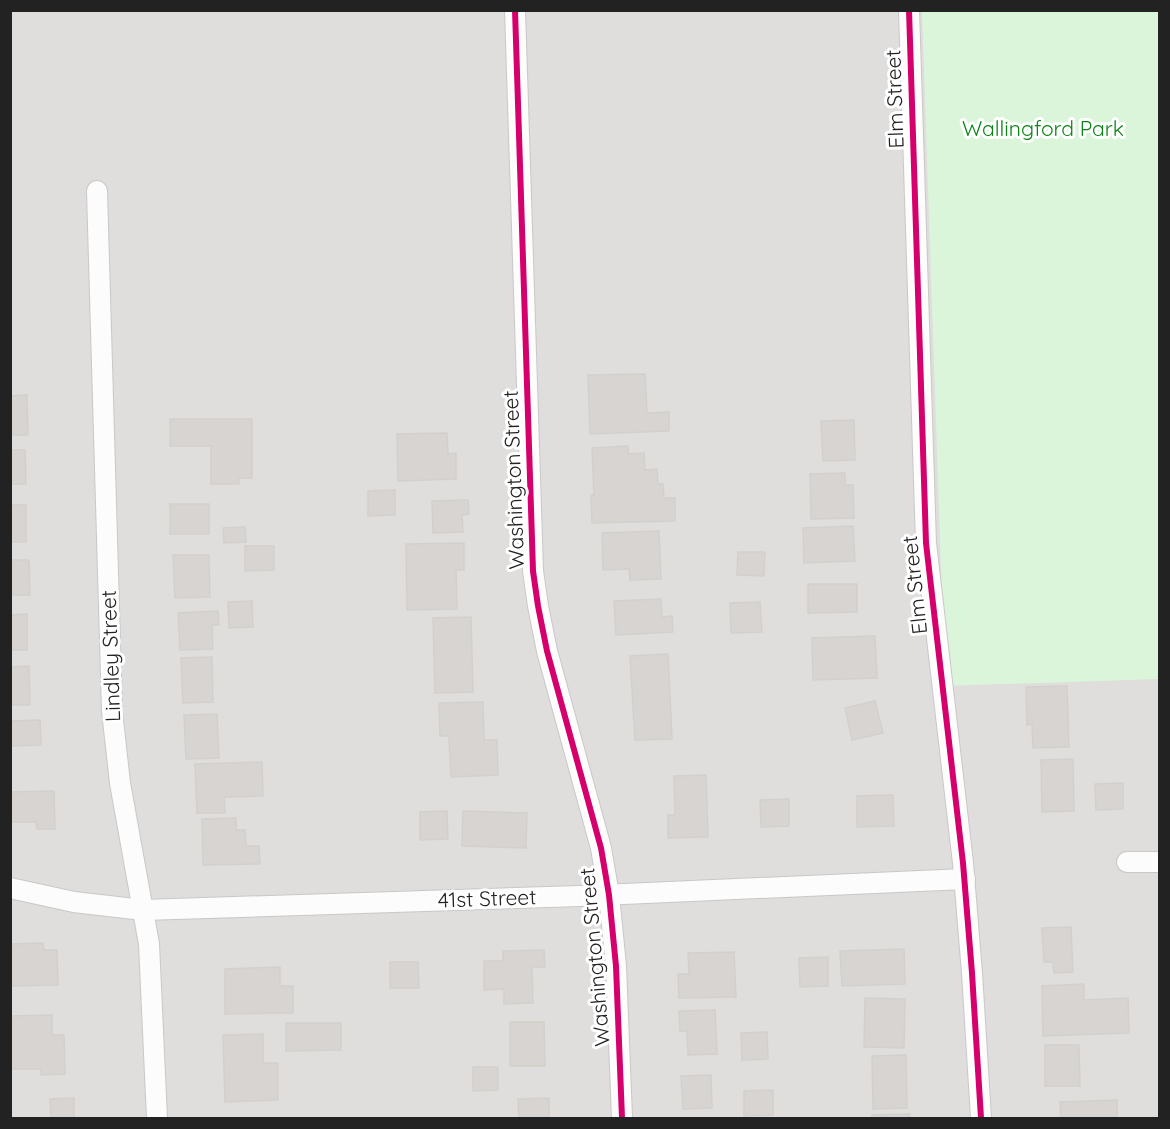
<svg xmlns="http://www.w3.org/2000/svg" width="1170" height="1129" viewBox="0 0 1170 1129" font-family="Quicksand,sans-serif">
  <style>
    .residential { fill: #dfdedc }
    .park { fill: #daf5da }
    .building { fill: #d7d4d2; stroke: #d3d0cc; stroke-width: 1.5 }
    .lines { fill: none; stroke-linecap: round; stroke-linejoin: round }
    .minor-casing { stroke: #c9c8c7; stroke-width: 22 }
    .minor { stroke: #fdfcfc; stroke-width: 20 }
    .cycleway-casing { stroke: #fff; stroke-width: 10 }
    .cycleway { stroke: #d6006c; stroke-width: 6 }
    .labels { text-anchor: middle; stroke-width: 6; stroke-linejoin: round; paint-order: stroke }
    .street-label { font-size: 21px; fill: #222; stroke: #fff }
    .park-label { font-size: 21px; fill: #0c8416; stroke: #fff }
  </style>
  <rect width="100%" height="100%" fill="#f0eeeb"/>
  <rect class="residential" x="11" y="11" width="1148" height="1107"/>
  <polygon class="park" points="922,11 1159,11 1159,679 945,686"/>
  <g class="building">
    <polygon points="645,374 647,413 669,412 669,431 590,434 588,375"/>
    <polygon points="27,395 28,435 10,435 10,396"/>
    <polygon points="170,419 252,419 252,478 239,478 239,484 211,484 211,446 170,446"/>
    <polygon points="854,420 855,460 823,461 821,421"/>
    <polygon points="447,433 448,454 456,453 456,479 398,481 397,434"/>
    <polygon points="628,446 628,454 644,453 645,470 657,469 658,484 663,484 664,498 675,498 675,521 592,523 591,495 594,495 592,448"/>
    <polygon points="10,450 25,450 26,484 10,484"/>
    <polygon points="845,473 845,485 853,485 854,518 811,519 810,474"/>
    <polygon points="395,490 395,515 368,516 368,491"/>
    <polygon points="468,500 469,514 462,515 463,532 433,533 432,501"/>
    <rect x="170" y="504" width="39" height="30"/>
    <rect x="10" y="505" width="16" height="37"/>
    <polygon points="853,526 855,561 804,563 803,528"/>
    <polygon points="245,527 246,542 224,543 223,528"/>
    <polygon points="659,531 661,579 630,580 629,569 603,570 602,533"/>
    <polygon points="464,543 464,570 456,570 457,609 407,610 406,544"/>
    <polygon points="245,546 274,546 274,570 245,571"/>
    <polygon points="738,552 765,552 764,576 737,575"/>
    <polygon points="173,555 209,555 210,597 175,598"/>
    <polygon points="10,560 29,560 30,595 10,595"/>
    <polygon points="808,584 857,584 857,612 808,613"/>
    <polygon points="661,599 662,617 672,616 673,632 616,635 614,601"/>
    <polygon points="252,601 253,627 229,628 228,602"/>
    <polygon points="760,602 762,632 731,633 730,603"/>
    <polygon points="218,611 219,625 212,625 213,649 180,650 178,613"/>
    <polygon points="27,614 27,650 10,650 10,615"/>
    <polygon points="471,617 473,692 435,693 433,618"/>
    <polygon points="875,636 877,678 813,680 812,638"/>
    <polygon points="668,654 672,739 635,740 630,656"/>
    <polygon points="212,657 213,702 183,703 181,658"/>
    <polygon points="29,666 30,705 10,705 10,667"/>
    <polygon points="1067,686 1069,747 1033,748 1032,724 1027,725 1026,687"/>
    <polygon points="875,701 883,733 852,740 845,708"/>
    <polygon points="483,702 484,740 497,740 498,775 451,777 449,736 440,736 439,703"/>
    <polygon points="217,714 219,758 186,759 184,715"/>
    <polygon points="40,720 41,745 10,746 10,721"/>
    <polygon points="1073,759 1074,811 1042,812 1041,760"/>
    <polygon points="262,762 263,796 224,797 225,813 197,813 195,764"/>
    <polygon points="706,775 708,837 668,838 668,815 675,815 674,776"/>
    <polygon points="1123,783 1123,809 1096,810 1095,784"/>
    <polygon points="54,791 55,829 37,829 36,822 10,822 10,792"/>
    <polygon points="893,795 894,826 857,827 857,796"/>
    <polygon points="789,799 789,826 761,827 760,800"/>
    <polygon points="447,811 448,839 420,840 420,812"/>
    <polygon points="463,811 527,813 526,848 462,846"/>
    <polygon points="236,818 236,830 245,830 246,846 259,846 260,864 203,865 202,819"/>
    <polygon points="1071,927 1073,972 1054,973 1053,962 1044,962 1042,928"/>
    <polygon points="43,943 44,950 57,950 58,985 10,986 10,944"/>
    <polygon points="904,949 905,984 842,986 840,951"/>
    <polygon points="544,950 545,967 532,967 533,1003 504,1004 504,989 484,990 484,961 503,961 503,951"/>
    <polygon points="734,952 736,997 679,998 678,974 689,974 688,953"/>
    <polygon points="828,957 828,986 800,987 799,958"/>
    <polygon points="390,962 418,962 419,988 390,988"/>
    <polygon points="280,967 280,986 293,986 293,1013 225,1014 225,969"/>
    <polygon points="1084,984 1084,1000 1128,998 1129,1033 1043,1036 1042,986"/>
    <polygon points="865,998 905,999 904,1048 864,1047"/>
    <polygon points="715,1010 717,1054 688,1055 687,1031 680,1031 679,1011"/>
    <polygon points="52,1015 52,1035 64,1035 65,1074 41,1075 41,1069 11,1069 10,1016"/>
    <polygon points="510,1022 544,1022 545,1066 510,1066"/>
    <polygon points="286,1023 341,1023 341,1050 286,1051"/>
    <polygon points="767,1032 768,1059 742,1060 741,1033"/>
    <polygon points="263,1034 263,1063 278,1063 278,1100 225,1102 223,1035"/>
    <polygon points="1045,1045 1079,1045 1080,1086 1045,1086"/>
    <polygon points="906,1055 907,1108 873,1109 872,1056"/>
    <polygon points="473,1067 498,1067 498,1090 473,1091"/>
    <polygon points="711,1075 712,1108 683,1109 681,1076"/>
    <polygon points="773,1090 773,1115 744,1116 744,1091"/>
    <polygon points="74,1098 74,1118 51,1118 50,1099"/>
    <polygon points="549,1098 549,1118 519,1118 518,1099"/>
    <polygon points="1117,1100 1117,1118 1061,1118 1060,1102"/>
    <polygon points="910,1114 910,1118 872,1118 872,1115"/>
  </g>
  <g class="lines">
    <defs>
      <g id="minor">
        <polyline points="515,10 533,571 538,606 547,651 601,848 609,895 616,966 622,1118"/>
        <polyline points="909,10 926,543 963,863 972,973 981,1118"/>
        <polyline points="97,191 112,711 120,783 149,944 157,1118"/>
        <polyline points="1127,862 1160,862"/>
        <polyline points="10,888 74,902 143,910 579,896 965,879"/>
      </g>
    </defs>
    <use href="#minor" class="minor-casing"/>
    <use href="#minor" class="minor"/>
    <defs>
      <g id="cycleway">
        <polyline points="515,10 533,571 538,606 547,651 601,848 609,895 616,966 622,1118"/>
        <polyline points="909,10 926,543 963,863 972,973 981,1118"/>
      </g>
    </defs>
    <use href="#cycleway" class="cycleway-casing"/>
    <use href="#cycleway" class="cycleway"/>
  </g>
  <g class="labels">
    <g class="street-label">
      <text transform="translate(895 99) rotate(-92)" y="7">Elm Street</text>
      <text transform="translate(514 480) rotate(-92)" y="7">Washington Street</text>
      <text transform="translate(915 585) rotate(-96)" y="7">Elm Street</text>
      <text transform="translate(111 656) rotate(-92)" y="7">Lindley Street</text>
      <text transform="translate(487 899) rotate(-2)" y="7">41st Street</text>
      <text transform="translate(595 957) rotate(-95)" y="7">Washington Street</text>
    </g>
    <g class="park-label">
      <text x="1043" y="136">Wallingford Park</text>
    </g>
  </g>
  <rect width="1170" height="1129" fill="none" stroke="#222222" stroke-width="24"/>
</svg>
